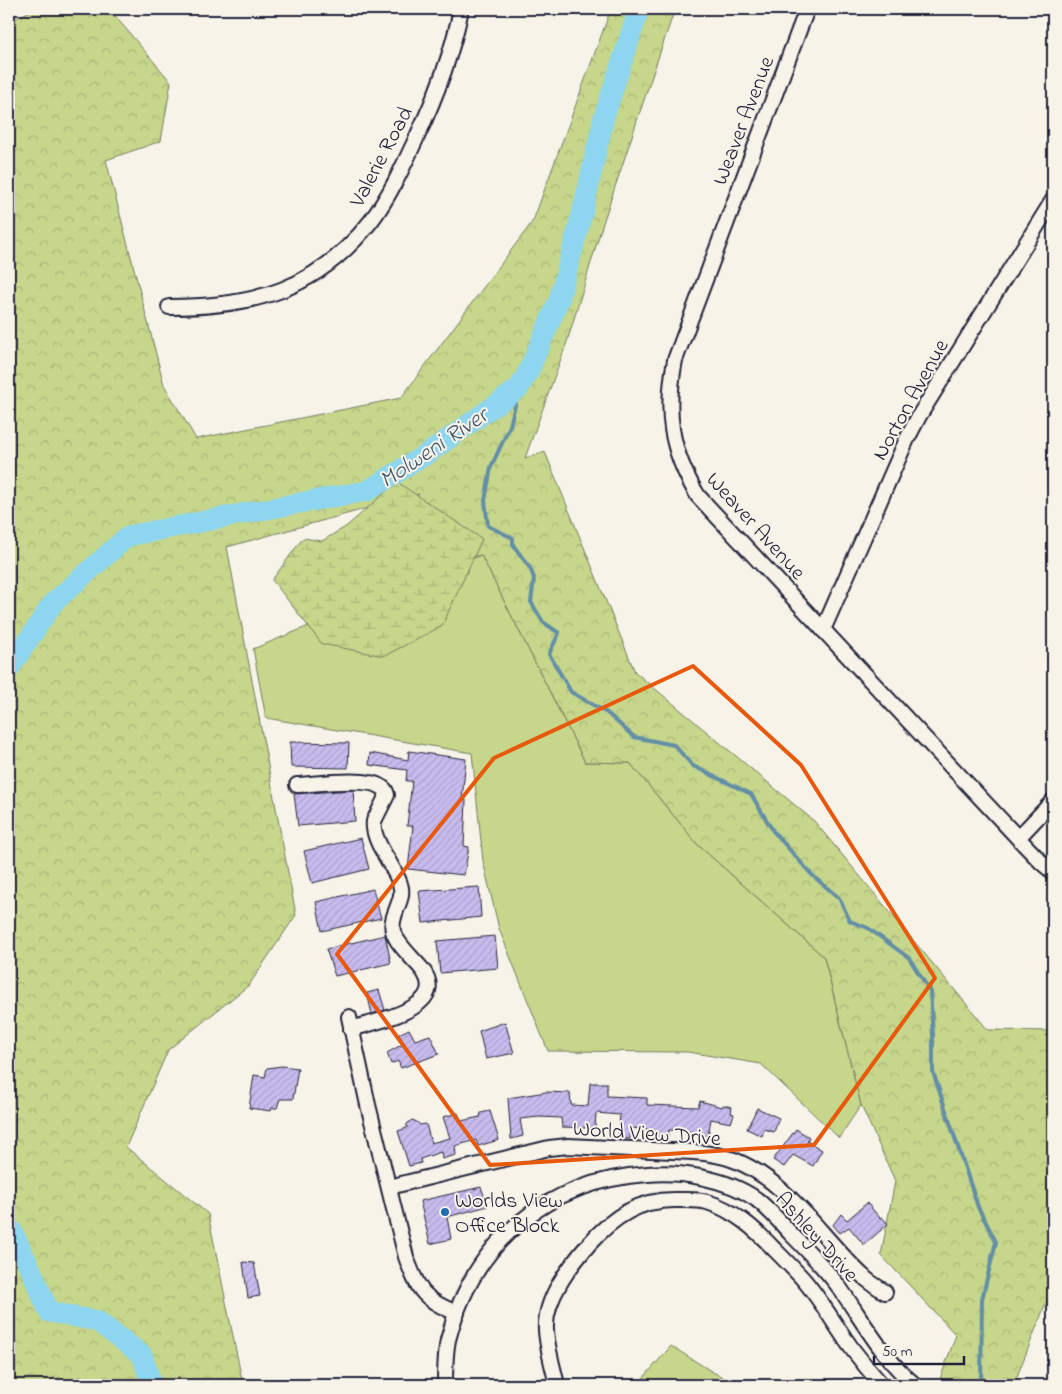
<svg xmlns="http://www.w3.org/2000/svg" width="1062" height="1394" viewBox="0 0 1062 1394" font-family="'Indie Flower',sans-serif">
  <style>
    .green { fill: #c6d68a; stroke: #747c62 }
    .forest { fill: url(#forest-crowns); stroke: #747c62 }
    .wetland { fill: url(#wetland-marsh); stroke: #747c62 }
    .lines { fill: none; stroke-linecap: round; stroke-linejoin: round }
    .stream { stroke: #638ea7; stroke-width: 4 }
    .river { stroke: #8ed6ef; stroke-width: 21 }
    .building { fill: url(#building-hatch); stroke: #22223b }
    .minor-casing { stroke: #22223b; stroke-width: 18 }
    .minor { stroke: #f7f3e8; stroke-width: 14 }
    .marked { fill: none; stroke: #e8590c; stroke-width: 4; stroke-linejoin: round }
    .poi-dot { fill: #1f6fb2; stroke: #f7f3e8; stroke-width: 2 }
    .labels { text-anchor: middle; stroke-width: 4; stroke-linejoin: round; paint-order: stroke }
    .street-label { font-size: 22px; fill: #22223b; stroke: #f7f3e8 }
    .poi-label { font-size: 22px; fill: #22223b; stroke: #f7f3e8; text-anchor: start }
    .water-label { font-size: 24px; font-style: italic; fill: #425871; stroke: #f7f3e8 }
  </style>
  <defs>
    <pattern id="forest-crowns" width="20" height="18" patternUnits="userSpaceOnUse" patternTransform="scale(1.25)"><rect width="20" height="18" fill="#c6d68a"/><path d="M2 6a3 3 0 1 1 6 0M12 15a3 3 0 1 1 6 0" fill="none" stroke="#aab778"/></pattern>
    <pattern id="wetland-marsh" width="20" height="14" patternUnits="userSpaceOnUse" patternTransform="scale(1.25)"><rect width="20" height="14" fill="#c6d68a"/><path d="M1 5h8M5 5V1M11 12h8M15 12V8" fill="none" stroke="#aab778"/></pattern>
    <pattern id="building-hatch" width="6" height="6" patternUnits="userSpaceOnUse" patternTransform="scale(1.25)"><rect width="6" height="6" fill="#c7bced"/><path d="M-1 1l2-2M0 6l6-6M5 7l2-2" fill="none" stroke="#aba1cc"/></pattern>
  </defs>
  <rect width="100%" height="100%" fill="#f7f3e8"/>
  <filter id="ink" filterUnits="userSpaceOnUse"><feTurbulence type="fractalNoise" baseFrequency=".02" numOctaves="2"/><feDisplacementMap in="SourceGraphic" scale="10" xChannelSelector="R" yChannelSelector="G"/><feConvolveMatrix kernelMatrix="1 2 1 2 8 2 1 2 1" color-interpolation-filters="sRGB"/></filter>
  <g filter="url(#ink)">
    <g class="green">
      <polygon points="481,555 585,762 630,763 698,845 824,957 861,1105 839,1138 761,1064 688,1052 548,1051 499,929 483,861 472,753 266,718 253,649"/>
      <polygon points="671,1346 711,1371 738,1385 641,1385 640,1382"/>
    </g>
    <polygon class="forest" points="34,9 109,9 171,82 161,141 106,160 164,385 196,439 401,398 533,221 611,9 675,9 653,73 603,223 567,342 525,458 545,452 635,672 814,821 988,1030 1053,1031 1053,1285 1014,1384 940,1379 956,1335 881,1255 895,1181 861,1105 824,957 698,845 630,763 585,762 481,555 372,576 368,513 419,494 227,547 296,915 249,985 168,1050 126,1147 208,1214 243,1385 9,1385 9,22"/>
    <polygon class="wetland" points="397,482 482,539 442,626 384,656 322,644 272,580 303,538 322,541 347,526"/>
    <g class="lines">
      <polyline class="stream" points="519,388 510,426 491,467 485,501 488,526 513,538 513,545 530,568 534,578 531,602 543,622 559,633 549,654 571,692 607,713 634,737 674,745 693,766 751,794 773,831 812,875 839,898 850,921 868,928 909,958 930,991 933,1035 933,1072 978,1207 996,1242 982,1299 981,1385"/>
      <g class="river">
        <polyline points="9,669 53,603 128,536 288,505 367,491 430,452 519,388 529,370 559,300 582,214 604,117 639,9"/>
        <polyline points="9,1229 12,1231 32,1272 49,1312 97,1321 142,1355 152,1385"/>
      </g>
    </g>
    <g class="building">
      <polygon points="290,742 349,743 348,768 291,767"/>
      <polygon points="409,751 466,759 462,799 466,800 464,846 469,847 464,875 408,869 413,826 407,826 412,781 406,781 407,770 369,765 370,753 408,760"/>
      <polygon points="353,790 355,821 298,826 294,794"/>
      <polygon points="361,838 369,869 312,883 304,851"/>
      <polygon points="479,887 481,917 423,923 419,891"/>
      <polygon points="373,889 381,918 322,931 316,902"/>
      <polygon points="385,935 391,963 335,976 326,949"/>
      <polygon points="495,936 498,968 440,973 437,941"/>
      <polygon points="379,990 385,1010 372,1014 367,993"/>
      <polygon points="505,1022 514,1053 486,1059 479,1031"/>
      <polygon points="409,1029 415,1040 430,1035 439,1054 401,1068 398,1061 391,1064 387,1053 403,1044 399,1034"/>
      <polygon points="282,1066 298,1068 293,1099 280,1099 277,1108 272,1108 271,1111 249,1108 254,1075 265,1077 267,1068"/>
      <polygon points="590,1083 607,1083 607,1096 647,1098 647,1105 698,1107 700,1101 722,1107 723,1105 732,1107 731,1113 734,1114 731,1123 711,1119 708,1136 688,1131 669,1130 668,1138 654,1139 654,1130 631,1128 630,1139 618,1138 620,1115 596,1113 595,1128 587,1128 562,1127 561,1118 539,1117 520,1119 523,1136 511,1139 508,1098 546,1092 570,1093 571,1105 588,1106"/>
      <polygon points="757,1108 779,1118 774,1132 764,1129 762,1136 747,1129"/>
      <polygon points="490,1111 499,1140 478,1146 476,1140 455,1146 456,1155 442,1159 441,1152 420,1159 421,1163 409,1166 398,1131 407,1128 407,1124 412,1120 417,1122 420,1125 426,1124 431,1143 450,1138 443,1117 458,1113 461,1121 480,1117 481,1113"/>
      <polygon points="796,1129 809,1137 807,1141 822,1150 813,1166 793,1155 784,1167 773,1160"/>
      <polygon points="481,1187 488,1206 447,1217 451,1239 430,1244 420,1201"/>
      <polygon points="867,1203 880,1218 882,1217 888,1224 864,1245 849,1227 840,1233 833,1225 841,1214 847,1220"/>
      <polygon points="243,1262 254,1263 260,1296 248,1298"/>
    </g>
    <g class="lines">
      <defs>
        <g id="minor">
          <path d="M807,9L675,360C665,412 670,450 698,496L1018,838L1041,862L1053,872"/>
          <path d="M169,307C254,307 317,290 371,221C389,197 402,169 415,141C435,99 452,55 461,9"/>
          <polyline points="823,630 907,439 919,416 1053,200"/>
          <path d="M297,785C315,784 369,776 383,788C386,790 386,792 387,795L374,821C371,841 394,865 400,884C406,900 389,915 393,931C397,945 412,957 421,968C453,1007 377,1021 351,1029"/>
          <polyline points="1018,838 1053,801"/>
          <path d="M349,1017L368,1105L406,1257C418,1290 423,1300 457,1313"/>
          <path d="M389,1187L549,1148L568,1146L693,1152C707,1153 721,1155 734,1160C790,1182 821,1238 864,1277C870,1283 878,1287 885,1292"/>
          <path d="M445,1385C445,1370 445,1355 448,1340C473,1241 547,1181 648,1174C682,1171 728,1179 756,1199C769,1209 780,1222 791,1234C808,1251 825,1268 839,1287C863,1321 883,1359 915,1385"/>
          <path d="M557,1385C553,1367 547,1348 546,1330C544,1299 570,1266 589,1244C613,1217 639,1199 677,1200C687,1200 697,1199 707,1202C734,1210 755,1229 774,1249C784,1259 794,1269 803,1279C822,1301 836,1327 853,1350C862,1362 872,1374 882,1385"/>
        </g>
      </defs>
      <use href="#minor" class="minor-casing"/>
      <use href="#minor" class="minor"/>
    </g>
  </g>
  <path class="marked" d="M693,666L801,765L935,978L814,1145L490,1165L337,954L494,758Z"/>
  <circle class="poi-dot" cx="445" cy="1212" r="5"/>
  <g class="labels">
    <g class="street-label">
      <text transform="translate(742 120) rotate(-69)" y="8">Weaver Avenue</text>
      <text transform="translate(380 156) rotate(-62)" y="8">Valerie Road</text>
      <text transform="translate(909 399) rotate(-61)" y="8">Norton Avenue</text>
      <text transform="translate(757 525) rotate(48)" y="8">Weaver Avenue</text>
      <text transform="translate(647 1132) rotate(4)" y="8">World View Drive</text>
      <text transform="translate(818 1236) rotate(48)" y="8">Ashley Drive</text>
    </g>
    <g class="poi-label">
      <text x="455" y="1207">Worlds View<tspan x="455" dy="25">Office Block</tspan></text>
    </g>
    <g class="water-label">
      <text transform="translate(433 447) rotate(-34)" y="8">Molweni River</text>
    </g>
  </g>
  <rect width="1062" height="1394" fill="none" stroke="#f7f3e8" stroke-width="30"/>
  <rect x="15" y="15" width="1032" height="1364" fill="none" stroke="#22223b" stroke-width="2" filter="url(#ink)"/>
  <path d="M874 1356v8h90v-8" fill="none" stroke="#22223b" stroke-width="2.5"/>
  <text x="882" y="1356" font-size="15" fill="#22223b" stroke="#f7f3e8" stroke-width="4" paint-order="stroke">50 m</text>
</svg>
